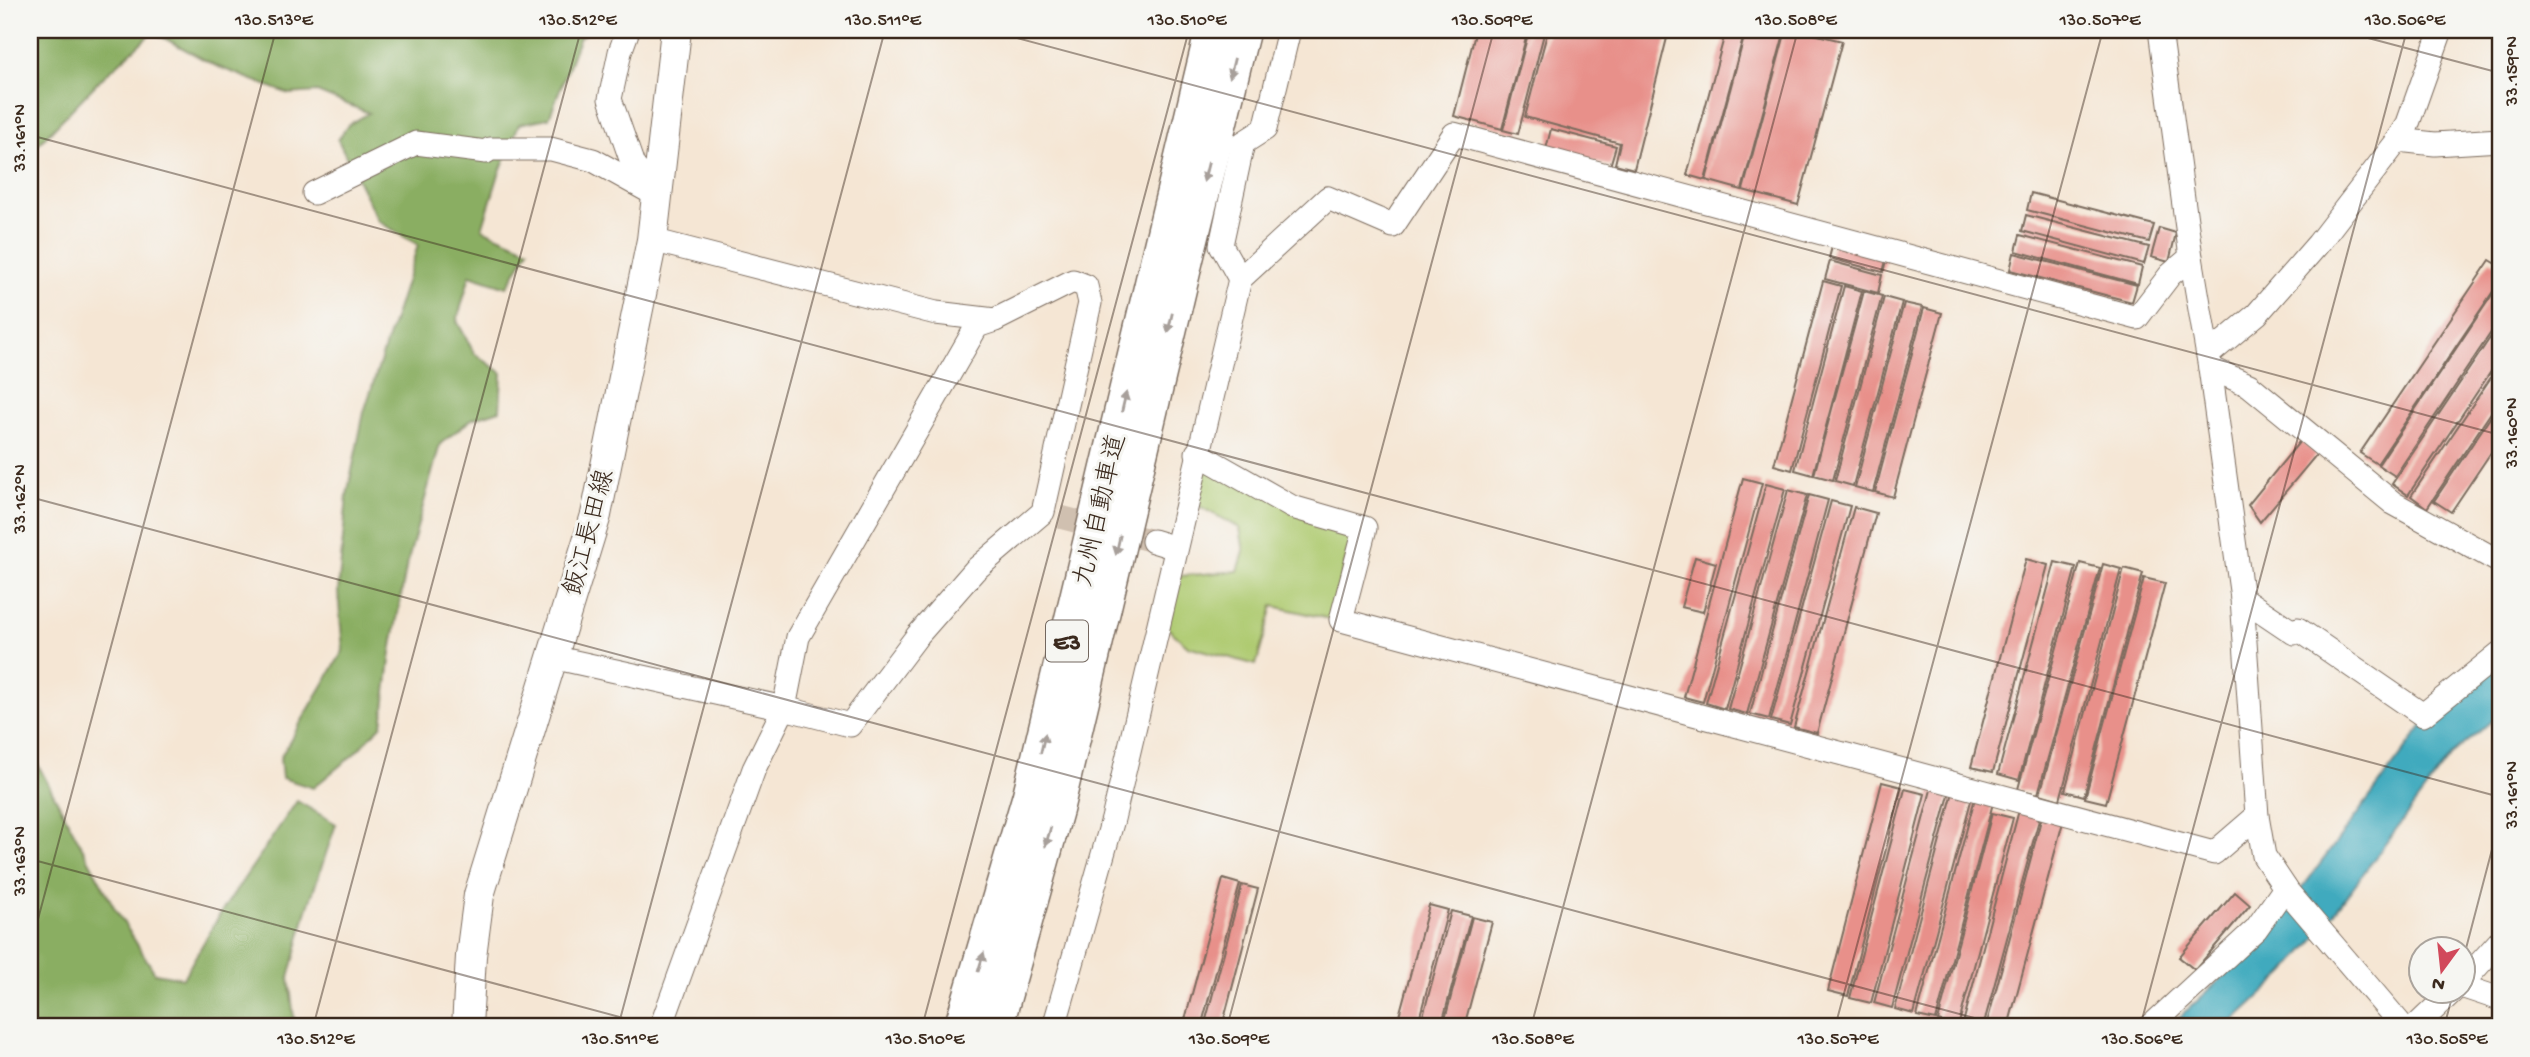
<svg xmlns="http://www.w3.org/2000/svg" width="2530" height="1057" viewBox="0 0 2530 1057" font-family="'Gochi Hand','Klee One',sans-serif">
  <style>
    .green { fill: #aeca70; stroke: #747a47; stroke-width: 2 }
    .forest { fill: #8aae62; stroke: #626c40; stroke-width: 2 }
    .water { fill: #3faabe; stroke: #3d6a6e; stroke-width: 2 }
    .building { fill: #e8908a }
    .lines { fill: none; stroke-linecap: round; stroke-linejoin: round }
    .minor-tunnel { stroke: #d0c0b0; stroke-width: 23; stroke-dasharray: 23 11; stroke-linecap: butt }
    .minor-casing { stroke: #7c6c5e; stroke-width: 25 }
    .major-casing { stroke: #7c6c5e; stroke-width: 32 }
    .highway-casing { stroke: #7c6c5e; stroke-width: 38 }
    .minor { stroke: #fff; stroke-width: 23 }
    .major { stroke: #fff; stroke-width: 30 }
    .highway { stroke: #fff; stroke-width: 35 }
    .oneway { fill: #a79f9a }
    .ticks { fill: none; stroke: #3b2a1e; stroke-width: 2; stroke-opacity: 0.45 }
    .labels { text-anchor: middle; stroke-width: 6; stroke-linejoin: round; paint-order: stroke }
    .shield { fill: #f6f6f2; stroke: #73675e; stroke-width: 2 }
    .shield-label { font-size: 24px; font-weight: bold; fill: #3b2a1e }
    .street-label { font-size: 26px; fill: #3b2a1e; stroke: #f6f6f2 }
    .neatline { fill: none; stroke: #3b2a1e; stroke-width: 2.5 }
    .ticks-label { font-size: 18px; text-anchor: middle; fill: #3b2a1e }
  </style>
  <rect width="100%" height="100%" fill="#f6f6f2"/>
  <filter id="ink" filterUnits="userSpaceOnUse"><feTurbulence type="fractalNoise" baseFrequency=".0143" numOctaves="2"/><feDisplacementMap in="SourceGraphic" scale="14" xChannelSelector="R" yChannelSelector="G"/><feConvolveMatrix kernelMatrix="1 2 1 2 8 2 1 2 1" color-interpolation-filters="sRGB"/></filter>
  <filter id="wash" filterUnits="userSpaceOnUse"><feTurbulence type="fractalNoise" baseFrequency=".00686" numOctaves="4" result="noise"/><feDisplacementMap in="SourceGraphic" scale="28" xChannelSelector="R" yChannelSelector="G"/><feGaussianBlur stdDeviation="1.57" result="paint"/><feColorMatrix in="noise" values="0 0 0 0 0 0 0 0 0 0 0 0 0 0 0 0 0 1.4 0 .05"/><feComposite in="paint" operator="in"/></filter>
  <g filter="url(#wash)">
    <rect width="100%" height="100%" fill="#f5e6d4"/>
    <polygon class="green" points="1203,468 1354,529 1330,619 1273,606 1256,665 1188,646 1166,627 1180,576 1238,571 1244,552 1240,528 1195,504"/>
    <g class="forest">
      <polygon points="30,30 592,30 580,37 549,118 519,124 499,174 482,229 529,249 507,287 470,275 457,321 474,353 502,373 500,410 472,419 440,444 406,568 391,652 382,725 354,754 313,788 282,778 280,758 343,651 338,592 347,495 364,412 418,245 378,221 338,140 348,125 369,113 317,92 289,94 216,66 153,32 99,81 30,153"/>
      <polygon points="30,750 114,907 155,973 183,978 222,911 297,801 336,824 307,910 289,978 295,1027 30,1027"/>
    </g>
    <polygon class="water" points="2500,660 2500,714 2452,754 2313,941 2286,972 2227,1027 2169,1027 2265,938 2425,723"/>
    <g id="blocks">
      <g class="building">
        <polygon points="1476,30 1528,30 1502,129 1454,116"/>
        <polygon points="1529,30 1545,30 1518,134 1503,130"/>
        <polygon points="1548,30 1669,30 1634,169 1615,164 1620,143 1525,117"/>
        <polygon points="1726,30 1745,30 1705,180 1687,175"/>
        <polygon points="1746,30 1785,30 1742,190 1706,180"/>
        <polygon points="1786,30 1797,30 1842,41 1798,205 1743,190"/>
        <polygon points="1551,129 1616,146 1610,166 1546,149"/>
        <polygon points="2031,193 2154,225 2149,242 2027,210"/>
        <polygon points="2026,215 2149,247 2144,264 2022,231"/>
        <polygon points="2159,228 2176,233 2169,262 2151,257"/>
        <polygon points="2020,235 2142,267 2138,284 2016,251"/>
        <polygon points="1833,243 1887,257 1883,272 1829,258"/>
        <polygon points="2014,253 2137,285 2132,302 2010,270"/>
        <polygon points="2490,260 2500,266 2500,281 2377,464 2360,453"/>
        <polygon points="1830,261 1882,275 1878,293 1825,279"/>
        <polygon points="1823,281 1841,286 1792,470 1774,465"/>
        <polygon points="2500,283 2500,319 2395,476 2378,465"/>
        <polygon points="1844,286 1862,291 1813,475 1795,470"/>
        <polygon points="1864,291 1882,296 1833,480 1814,475"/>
        <polygon points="1884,297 1902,302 1853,486 1835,481"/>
        <polygon points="1904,303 1922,307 1873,492 1855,487"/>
        <polygon points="1924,308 1942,313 1893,497 1875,492"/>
        <polygon points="2500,323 2500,358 2408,495 2392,484"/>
        <polygon points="2500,364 2500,399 2427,508 2411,496"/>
        <polygon points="2500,403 2500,439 2451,512 2434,501"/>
        <polygon points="2300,441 2317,454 2260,522 2248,505"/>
        <polygon points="1743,478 1762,483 1703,702 1684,697"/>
        <polygon points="1766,484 1785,489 1725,709 1706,703"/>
        <polygon points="1788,490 1807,495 1747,714 1728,709"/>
        <polygon points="1809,495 1828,500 1769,719 1750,714"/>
        <polygon points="1831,501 1850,506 1790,725 1771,720"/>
        <polygon points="1854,507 1876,513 1817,733 1794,727"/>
        <polygon points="1695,557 1716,563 1703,612 1681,607"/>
        <polygon points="2026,559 2048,565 1993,772 1971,767"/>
        <polygon points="2055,562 2076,567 2019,780 1998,774"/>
        <polygon points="2080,563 2100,568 2038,794 2018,789"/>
        <polygon points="2103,564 2121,569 2060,800 2040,794"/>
        <polygon points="2124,568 2143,573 2084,796 2065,791"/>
        <polygon points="2144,578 2165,583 2106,803 2085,798"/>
        <polygon points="1882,782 1902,787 1848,996 1828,991"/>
        <polygon points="1932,786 1950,791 1892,1008 1874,1003"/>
        <polygon points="1905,789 1925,794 1871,1003 1850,998"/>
        <polygon points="1953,792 1972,797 1914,1014 1895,1009"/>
        <polygon points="1975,798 1993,803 1936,1020 1917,1016"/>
        <polygon points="2019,810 2040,816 1983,1027 1962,1027"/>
        <polygon points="1992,813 2013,818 1958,1027 1938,1021"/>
        <polygon points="2042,816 2063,822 2008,1027 1986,1027"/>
        <polygon points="1223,879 1240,884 1201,1027 1183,1027"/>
        <polygon points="1242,885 1258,889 1222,1027 1204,1027"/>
        <polygon points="2235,892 2250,905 2195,970 2179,957"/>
        <polygon points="1429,905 1448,910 1417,1027 1396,1027"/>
        <polygon points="1451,911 1471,916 1441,1027 1420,1027"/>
        <polygon points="1472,917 1492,922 1464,1027 1443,1027"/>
      </g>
    </g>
  </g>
  <g filter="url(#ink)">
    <use href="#blocks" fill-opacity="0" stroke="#7c6c5e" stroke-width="2"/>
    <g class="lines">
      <polyline class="minor-tunnel" points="1060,517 1153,541"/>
      <defs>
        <g id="minor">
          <polyline points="628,30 620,52 610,99 633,165 652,190"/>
          <polyline points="2160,30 2191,257 2210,368 2242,598 2257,816 2264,856 2288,892 2403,1027"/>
          <polyline points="2398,140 2435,144 2500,140"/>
          <polyline points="314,193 416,143 486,152 490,149 551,149 593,160 656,195"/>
          <polyline points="652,240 936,313 995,320"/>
          <polyline points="1240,279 1221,245 1243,143 1265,129 1289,30"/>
          <polyline points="2208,355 2257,314 2318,244 2398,140 2407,126 2441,30"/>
          <polyline points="2210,368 2249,385 2393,503 2500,562"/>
          <polyline points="1197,453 1292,507 1365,528 1341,620 2214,853 2257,816"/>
          <polyline points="1153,541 1176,548"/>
          <polyline points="2242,598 2294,633 2298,629 2423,715 2500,653"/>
          <polyline points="552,657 784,708 850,725 918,635 975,570 1043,512 1090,303 1086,286 1073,281 995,320 977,326 798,637 784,708 754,769 661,1027"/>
          <polyline points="2464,981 2500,941"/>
          <polyline points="2464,987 2500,999"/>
          <polyline points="1054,1027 1113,819 1240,279 1328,198 1393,226 1454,134 2137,318 2170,275 2191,257"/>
          <polyline points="2150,1027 2256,929 2285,888"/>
          <polyline points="2415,1027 2454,990"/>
        </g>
        <polyline id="major" points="467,1027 471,956 479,895 596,515 652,240 676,30"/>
        <g id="highway">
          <polyline points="962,1027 1030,797 1213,30"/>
          <polyline points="995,1027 1056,808 1186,257 1242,30"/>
        </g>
      </defs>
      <use href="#minor" class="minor-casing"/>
      <use href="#major" class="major-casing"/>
      <use href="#highway" class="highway-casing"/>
      <use href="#minor" class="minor"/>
      <use href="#major" class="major"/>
      <use href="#highway" class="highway"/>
    </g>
    <defs><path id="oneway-solid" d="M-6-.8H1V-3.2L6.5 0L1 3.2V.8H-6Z" transform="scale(1.75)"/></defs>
    <g class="oneway">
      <use href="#oneway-solid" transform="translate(1232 68) rotate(104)"/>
      <use href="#oneway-solid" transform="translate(1206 172) rotate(104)"/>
      <use href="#oneway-solid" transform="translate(1170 323) rotate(103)"/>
      <use href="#oneway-solid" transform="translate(1124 402) rotate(-77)"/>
      <use href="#oneway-solid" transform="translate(1118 545) rotate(103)"/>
      <use href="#oneway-solid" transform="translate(1043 743) rotate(-77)"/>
      <use href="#oneway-solid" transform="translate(1048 837) rotate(106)"/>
      <use href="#oneway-solid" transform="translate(981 962) rotate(-73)"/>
    </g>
  </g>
  <path class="ticks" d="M987,30L2500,435M2338,30L2500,73M30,135L2500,797M30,497L2008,1027M30,859L657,1027M30,949L276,30M2464,956L2500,819M313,1027L581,30M618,1027L885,30M922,1027L1189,30M1227,1027L1494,30M1531,1027L1798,30M1835,1027L2103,30M2140,1027L2407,30M2444,1027L2454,990"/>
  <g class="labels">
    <rect class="shield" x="1046" y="620.5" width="42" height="41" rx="5"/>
    <g class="shield-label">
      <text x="1067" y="649">E3</text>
    </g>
    <g class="street-label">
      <text transform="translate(1098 510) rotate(-77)" y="9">九州自動車道</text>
      <text transform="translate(587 532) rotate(-75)" y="9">飯江長田線</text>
    </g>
  </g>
  <rect width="2530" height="1057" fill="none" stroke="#f6f6f2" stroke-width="77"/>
  <g transform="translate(2442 970) rotate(195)"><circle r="33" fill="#f6f6f2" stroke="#aba49d" stroke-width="2"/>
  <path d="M0-5L12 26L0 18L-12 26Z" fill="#d1495b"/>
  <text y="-10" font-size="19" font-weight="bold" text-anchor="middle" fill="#3b2a1e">N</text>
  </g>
  <rect x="38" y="38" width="2454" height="980" class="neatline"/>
  <g class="ticks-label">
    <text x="274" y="25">130.513°E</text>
    <text x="578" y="25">130.512°E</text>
    <text x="883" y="25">130.511°E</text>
    <text x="1187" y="25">130.510°E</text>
    <text x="1492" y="25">130.509°E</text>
    <text x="1796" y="25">130.508°E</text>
    <text x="2100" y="25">130.507°E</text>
    <text x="2405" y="25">130.506°E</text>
    <text transform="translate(2511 71) rotate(-90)" y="6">33.159°N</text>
    <text transform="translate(19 138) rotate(-90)" y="6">33.161°N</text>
    <text transform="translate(2511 433) rotate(-90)" y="6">33.160°N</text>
    <text transform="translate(19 499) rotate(-90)" y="6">33.162°N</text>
    <text transform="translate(2511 795) rotate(-90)" y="6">33.161°N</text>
    <text transform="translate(19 861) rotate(-90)" y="6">33.163°N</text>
    <text x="316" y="1044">130.512°E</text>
    <text x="620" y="1044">130.511°E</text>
    <text x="925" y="1044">130.510°E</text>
    <text x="1229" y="1044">130.509°E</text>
    <text x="1533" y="1044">130.508°E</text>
    <text x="1838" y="1044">130.507°E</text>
    <text x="2142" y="1044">130.506°E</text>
    <text x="2447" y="1044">130.505°E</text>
  </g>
</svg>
